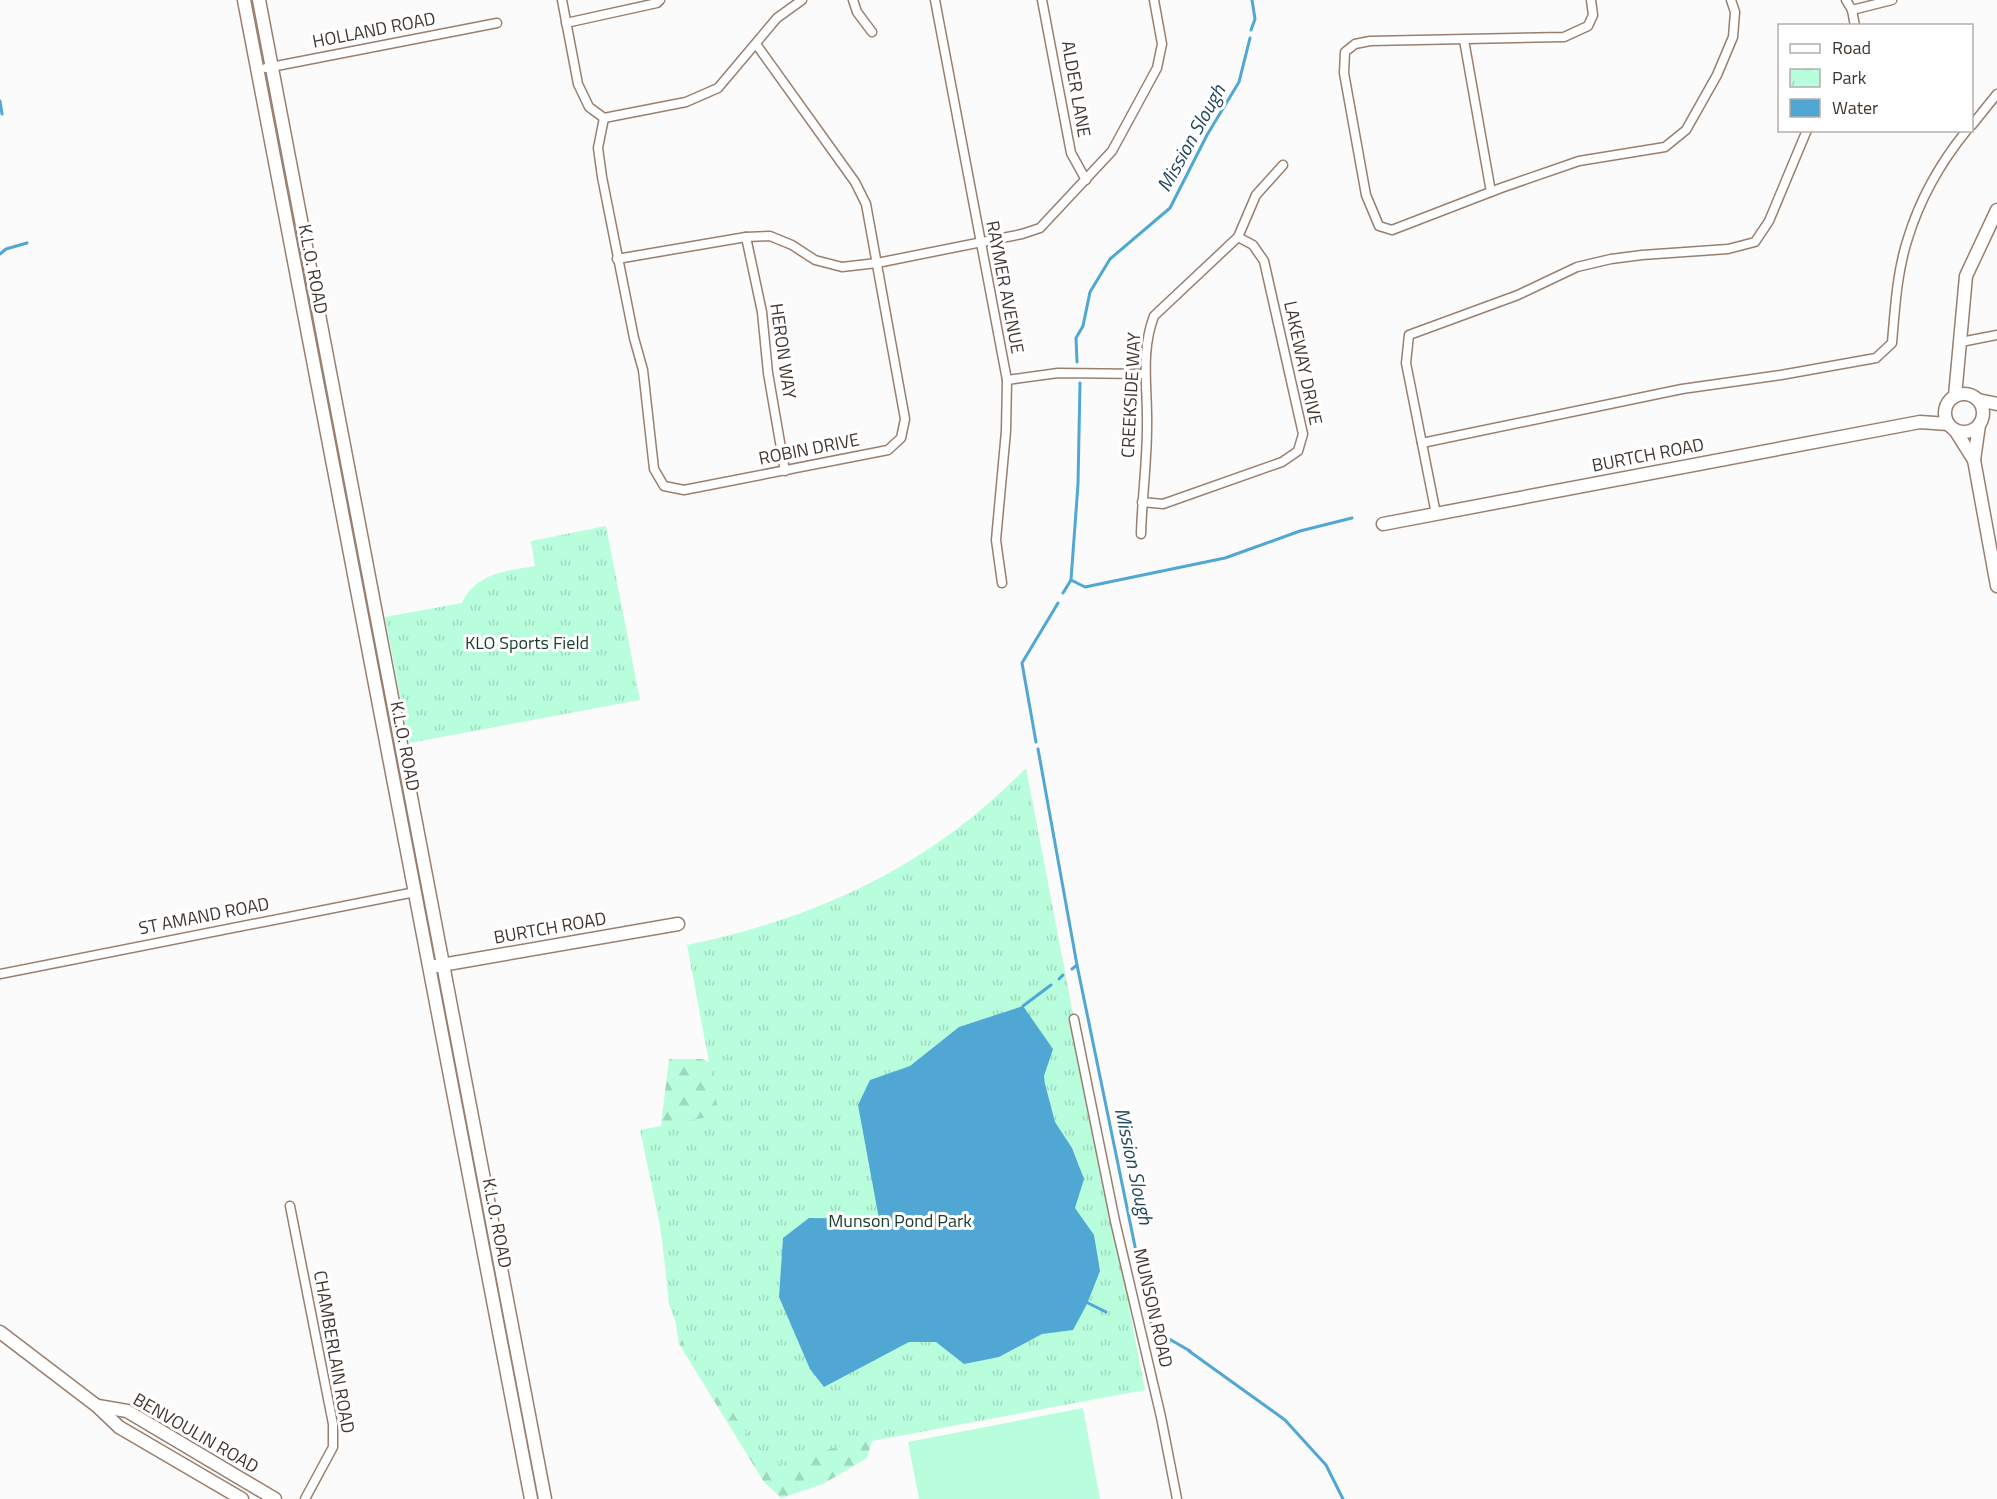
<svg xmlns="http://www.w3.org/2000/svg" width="1997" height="1499" viewBox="0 0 1997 1499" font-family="'Titillium Web',sans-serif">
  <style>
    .forest { fill: url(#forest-firs) }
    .park { fill: url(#park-tufts) }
    .garden { fill: #b8fddc }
    .water { fill: #50a7d3 }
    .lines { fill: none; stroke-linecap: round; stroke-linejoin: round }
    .stream { stroke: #50a7d3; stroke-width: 3 }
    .street-casing { stroke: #997f6d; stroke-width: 11 }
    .secondary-casing { stroke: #997f6d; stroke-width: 15 }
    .street { stroke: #fff; stroke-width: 8 }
    .secondary { stroke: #fff; stroke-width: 12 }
    .labels { text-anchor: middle; stroke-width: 6; stroke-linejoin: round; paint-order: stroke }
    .street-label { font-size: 18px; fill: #41362e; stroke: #fff }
    .park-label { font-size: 18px; fill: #163d2d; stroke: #fff }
    .water-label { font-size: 20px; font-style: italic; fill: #22485b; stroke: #fff }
  </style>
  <defs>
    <pattern id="forest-firs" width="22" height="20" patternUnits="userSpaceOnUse" patternTransform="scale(1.5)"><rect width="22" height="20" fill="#b8fddc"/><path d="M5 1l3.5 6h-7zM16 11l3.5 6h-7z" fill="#9fd9bd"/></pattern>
    <pattern id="park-tufts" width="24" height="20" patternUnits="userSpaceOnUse" patternTransform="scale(1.5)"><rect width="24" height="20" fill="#b8fddc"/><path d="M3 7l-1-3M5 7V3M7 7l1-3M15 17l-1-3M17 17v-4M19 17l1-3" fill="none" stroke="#9fd9bd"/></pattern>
  </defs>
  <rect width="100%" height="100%" fill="#fbfbfb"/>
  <polygon class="forest" points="669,1059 702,1059 744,1078 886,1392 867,1458 823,1484 781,1498 764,1482 679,1344 658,1214 675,1181 661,1125"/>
  <g class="park">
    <path d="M606,526L640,700L409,743L385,617L462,603C476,573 506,571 535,566L531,541Z"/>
    <path d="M1026,768L1145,1390L786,1457L789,1474L774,1459L755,1446L727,1404L704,1377L684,1344L669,1304L661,1230L640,1130L719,1115L687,945C821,917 930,866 1026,768Z"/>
  </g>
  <polygon class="garden" points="1083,1408 1100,1499 919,1499 908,1442"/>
  <polygon class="water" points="1023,1006 1053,1049 1044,1076 1045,1084 1055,1122 1072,1148 1084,1179 1075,1208 1094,1235 1100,1271 1087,1304 1073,1330 1042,1334 999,1357 964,1364 936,1342 909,1342 824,1387 810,1369 779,1297 783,1238 809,1218 879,1219 858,1105 870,1080 910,1066 959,1027"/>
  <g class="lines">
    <g class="stream">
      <polyline points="1251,30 1255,19 1252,0"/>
      <polyline points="0,101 2,114"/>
      <polyline points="0,254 6,249 27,243"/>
      <polyline points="1077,362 1076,338 1083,326 1090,292 1110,259 1170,208 1207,135 1239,82 1250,38"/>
      <polyline points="1071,580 1085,587 1225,558 1300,531 1352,518"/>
      <polyline points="1063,593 1071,580 1078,484 1080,383"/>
      <polyline points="1036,742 1022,663 1058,603"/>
      <polyline points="1038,749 1077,965 1072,969"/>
      <polyline points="1077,965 1152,1329 1190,1351"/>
      <polyline points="1059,979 1063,975"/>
      <polyline points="1023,1006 1051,985"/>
      <polyline points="1084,1301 1106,1312"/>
      <polyline points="1153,1334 1169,1342"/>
      <polyline points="1189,1351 1285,1420 1326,1465 1343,1499"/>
    </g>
    <defs>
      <g id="street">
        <polyline points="562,0 578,84 589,107 604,118 686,102 718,88 777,18 802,0"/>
        <polyline points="853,0 857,12 872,32"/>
        <polyline points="935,0 1007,380 1006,431 996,540 1002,583"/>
        <polyline points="1042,0 1071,153 1086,180"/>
        <polyline points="1591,0 1593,15 1588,26 1564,37 1370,41 1355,44 1345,52 1344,73 1366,195 1379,226 1392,230 1501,188 1579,161 1665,147 1686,130 1717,75 1733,37 1735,12 1731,0"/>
        <polyline points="1846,0 1852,10 1855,26"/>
        <polyline points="1852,10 1892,0"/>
        <polyline points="566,23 657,3 660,0"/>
        <polyline points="1464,40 1491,192"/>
        <polyline points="266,68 497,23"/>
        <polyline points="604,118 598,148 602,177 634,338 643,370 654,469 664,486 684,490 888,450 901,438 905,419 866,204 855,182 756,44"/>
        <polyline points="1972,125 1997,94"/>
        <polyline points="746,237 762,312 768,373 785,471"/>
        <polyline points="617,259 746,237 770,236 792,245 815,260 842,267 877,263 1022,234 1040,228 1112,151 1157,68 1162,44 1154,0"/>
        <polyline points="1961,342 1997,335"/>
        <polyline points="1007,380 1058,373 1145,374"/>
        <path d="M1422,443L1682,389L1781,375L1876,358L1892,343C1895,308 1897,271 1908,238C1920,199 1941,162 1967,130"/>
        <polyline points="1142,502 1163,504 1282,462 1298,451 1303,434 1264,261 1253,245 1238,237"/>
        <polyline points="1436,514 1406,363 1409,335 1518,295 1577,267 1611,259 1642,255 1728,249 1755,242 1769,221 1807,130"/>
        <path d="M1141,534C1142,498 1147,462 1147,427C1148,389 1140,353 1154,316L1238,237L1256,195L1283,165"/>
        <polyline points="0,974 415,892"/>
        <polyline points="1074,1019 1115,1221 1161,1417 1177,1499"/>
        <polyline points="290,1206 333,1424 333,1447 305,1499"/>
      </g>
      <g id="secondary">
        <polyline points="244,0 531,1499"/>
        <polyline points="259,0 545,1499"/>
        <circle cx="1964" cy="413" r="19"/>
        <polyline points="1955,396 1966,276 1997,210"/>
        <polyline points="1978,400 1997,404"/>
        <polyline points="1979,425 1974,460 1997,586"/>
        <polyline points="1955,430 1974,460"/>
        <polyline points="1383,524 1920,422 1948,424"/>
        <polyline points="436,966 678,924"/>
        <polyline points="0,1332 97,1406 119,1427 242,1499"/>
        <polyline points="98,1406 127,1411 275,1499"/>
      </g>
    </defs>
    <use href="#street" class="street-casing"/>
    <use href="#secondary" class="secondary-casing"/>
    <use href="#street" class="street"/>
    <use href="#secondary" class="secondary"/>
  </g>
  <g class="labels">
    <g class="street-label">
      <text transform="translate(374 30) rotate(-11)" y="6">HOLLAND ROAD</text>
      <text transform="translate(1076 89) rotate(80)" y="6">ALDER LANE</text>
      <text transform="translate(313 269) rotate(79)" y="6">K.L.O. ROAD</text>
      <text transform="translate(1005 287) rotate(79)" y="6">RAYMER AVENUE</text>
      <text transform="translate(783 351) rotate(82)" y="6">HERON WAY</text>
      <text transform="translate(1303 363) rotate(78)" y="6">LAKEWAY DRIVE</text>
      <text transform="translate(1131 395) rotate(-87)" y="6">CREEKSIDE WAY</text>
      <text transform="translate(809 449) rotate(-11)" y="6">ROBIN DRIVE</text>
      <text transform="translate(1648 455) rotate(-11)" y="6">BURTCH ROAD</text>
      <text transform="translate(405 746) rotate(79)" y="6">K.L.O. ROAD</text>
      <text transform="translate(204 916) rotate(-11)" y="6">ST AMAND ROAD</text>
      <text transform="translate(550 928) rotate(-10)" y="6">BURTCH ROAD</text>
      <text transform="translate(497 1223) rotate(79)" y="6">K.L.O. ROAD</text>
      <text transform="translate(1153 1308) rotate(77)" y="6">MUNSON ROAD</text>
      <text transform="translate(334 1352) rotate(80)" y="6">CHAMBERLAIN ROAD</text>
      <text transform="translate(196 1433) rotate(30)" y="6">BENVOULIN ROAD</text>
    </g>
    <g class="park-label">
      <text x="527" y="649">KLO Sports Field</text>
      <text x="900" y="1227">Munson Pond Park</text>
    </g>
    <g class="water-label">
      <text transform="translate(1191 138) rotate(-61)" y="7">Mission Slough</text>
      <text transform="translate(1134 1166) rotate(78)" y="7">Mission Slough</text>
    </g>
  </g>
  <rect x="1778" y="24" width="195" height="108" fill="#ffffff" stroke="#b3afab" stroke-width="1.5"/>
  <rect x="1790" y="44" width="30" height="9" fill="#ffffff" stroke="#b3afab" stroke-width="1.5"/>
  <text x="1832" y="54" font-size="18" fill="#41362e">Road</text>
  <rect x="1790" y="69" width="30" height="18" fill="url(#park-tufts)" stroke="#b3afab" stroke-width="1.5"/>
  <text x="1832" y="84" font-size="18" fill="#41362e">Park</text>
  <rect x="1790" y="99" width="30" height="18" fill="#50a7d3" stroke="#b3afab" stroke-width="1.5"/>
  <text x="1832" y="114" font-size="18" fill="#41362e">Water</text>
</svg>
